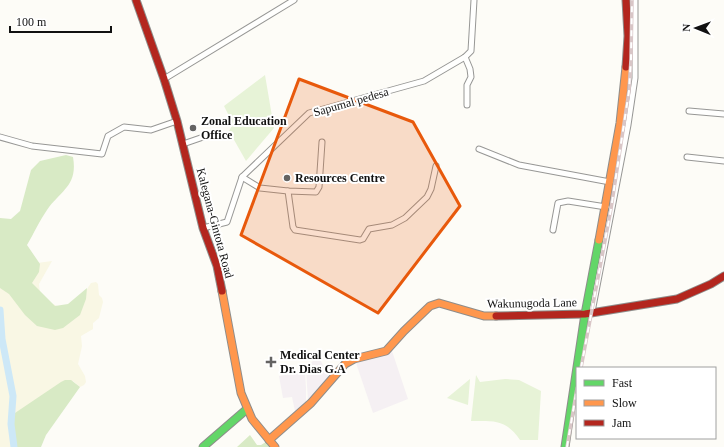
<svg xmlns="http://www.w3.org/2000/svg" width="724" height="447" viewBox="0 0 724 447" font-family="Georgia,serif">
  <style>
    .industrial { fill: #f5f0f3 }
    .farmland { fill: #f9f7e4 }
    .green { fill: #e7f3d7 }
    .forest { fill: #d8eac5 }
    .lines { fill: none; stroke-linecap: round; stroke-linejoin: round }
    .canal { stroke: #cde8f7; stroke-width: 7 }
    .street-casing { stroke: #979795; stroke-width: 7 }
    .fast-casing { stroke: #8e8d8b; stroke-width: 9 }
    .slow-casing { stroke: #8e8d8b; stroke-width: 9 }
    .jam-casing { stroke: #8e8d8b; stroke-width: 9 }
    .street { stroke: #fffffe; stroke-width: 5 }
    .fast { stroke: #63d668; stroke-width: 7 }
    .slow { stroke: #ff974d; stroke-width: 7 }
    .jam { stroke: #b3261e; stroke-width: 7 }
    .rail-casing { stroke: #d9c6c7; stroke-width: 3.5 }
    .rail { stroke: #fff; stroke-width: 2; stroke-dasharray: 6; stroke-linecap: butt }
    .marked { fill: #e8590c; fill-opacity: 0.2; stroke: #e8590c; stroke-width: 3; stroke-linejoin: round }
    .poi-dot { fill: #646362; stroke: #fff; stroke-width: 1.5 }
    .labels { text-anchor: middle; stroke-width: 4; stroke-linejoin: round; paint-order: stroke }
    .street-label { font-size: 12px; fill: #111; stroke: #fff }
    .poi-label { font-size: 12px; font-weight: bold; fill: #111; stroke: #fff; text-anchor: start }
  </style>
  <rect width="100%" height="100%" fill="#fdfcf7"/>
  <g class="industrial">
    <polygon points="392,351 408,399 373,413 356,363"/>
    <polygon points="318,355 329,378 308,401 306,369"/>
    <polygon points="305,372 306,388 306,403 295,411 292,397 283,398 279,376"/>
  </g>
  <polygon class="farmland" points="52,261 39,284 40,293 45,300 59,307 76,306 91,283 96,282 98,284 99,295 102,298 103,302 99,318 93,323 93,329 81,336 82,346 78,364 85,376 86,382 84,385 80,387 73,381 11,424 14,447 0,447 0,268"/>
  <g class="green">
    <polygon points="265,75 274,128 246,161 229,131 233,124 224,106"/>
    <path d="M476,375L480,382L505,379L519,380L541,391L538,440H520C506,419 494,421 471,421Z"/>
    <polygon points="470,379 468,405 447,398"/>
  </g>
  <g class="forest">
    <path d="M66,155L73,157C78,186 61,190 47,210C40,220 34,233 27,245L40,264L39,272L32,283L55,306L68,304L87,288L86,299L80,315L63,328L55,330L37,326L25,315L9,294L0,288V218L11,219L20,211L31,170L40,161Z"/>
    <polygon points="65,380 71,380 80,387 46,435 41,447 14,447 11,424 12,415 61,382"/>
    <polygon points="250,435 257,445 261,445 269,440 275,447 237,447"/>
  </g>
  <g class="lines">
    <polyline class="canal" points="0,310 2,339 13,396 11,424 14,447"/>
    <defs>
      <g id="street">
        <polyline points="465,57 470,69 471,77 467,85 467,105"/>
        <polyline points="164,79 294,0"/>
        <polyline points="689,111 724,114"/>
        <polyline points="0,137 32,146 102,154 108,136 124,127 151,130 177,121"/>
        <polyline points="183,144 212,134"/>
        <polyline points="479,149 519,165 610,182"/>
        <polyline points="687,157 724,161"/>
        <polyline points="242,177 260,188 288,191 316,192 319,187 322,142"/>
        <polyline points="288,191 293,227 295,230 360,240 363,239 369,229 392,225 405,218 427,197 431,189 436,166"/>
        <polyline points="203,228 227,222 242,177 309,113 424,81 465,57 471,51 474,0"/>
        <polyline points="553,230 558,203 568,201 606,207"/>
        <polyline points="592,312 628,125 635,78 635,0"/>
      </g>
      <g id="fast">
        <polyline points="203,447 247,409"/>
        <polyline points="565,447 585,314 599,240"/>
      </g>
      <g id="slow">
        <polyline points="599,240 620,123 626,67"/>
        <polyline points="222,291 241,393 252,419 275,447"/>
        <polyline points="269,440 311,403 345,364 354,359 386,351 404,331 430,306 439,303 484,316 496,316"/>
      </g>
      <g id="jam">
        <polyline points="136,0 164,79 177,121 203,228 217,266 222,291"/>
        <polyline points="626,67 628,36 626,0"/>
        <polyline points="496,316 585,314 677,299 711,284 724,276"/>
      </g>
    </defs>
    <use href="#street" class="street-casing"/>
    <use href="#fast" class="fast-casing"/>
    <use href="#slow" class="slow-casing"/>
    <use href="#jam" class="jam-casing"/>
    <use href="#street" class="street"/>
    <use href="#fast" class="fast"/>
    <use href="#slow" class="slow"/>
    <use href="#jam" class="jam"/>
    <defs>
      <g id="rail">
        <polyline points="581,368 611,209 629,91 631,59 632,0"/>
        <polyline points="567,447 577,388"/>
      </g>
    </defs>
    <use href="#rail" class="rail-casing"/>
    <use href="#rail" class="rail"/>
  </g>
  <path class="marked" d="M299,79L413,122L460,206L378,313L241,235Z"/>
  <g class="poi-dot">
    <circle cx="193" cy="128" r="4"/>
    <circle cx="287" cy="178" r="4"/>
    <path d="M269 356h4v4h4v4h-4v4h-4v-4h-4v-4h4z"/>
  </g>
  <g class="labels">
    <g class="street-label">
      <text transform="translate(351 102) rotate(-16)" y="4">Sapumal pedesa</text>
      <text transform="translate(215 223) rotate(75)" y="4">Kalegana-Gintota Road</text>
      <text transform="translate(532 303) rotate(-1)" y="4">Wakunugoda Lane</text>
    </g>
    <g class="poi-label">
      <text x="201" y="125">Zonal Education<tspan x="201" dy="14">Office</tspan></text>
      <text x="295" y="182">Resources Centre</text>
      <text x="280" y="359">Medical Center<tspan x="280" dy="14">Dr. Dias G.A</tspan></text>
    </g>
  </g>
  <rect x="576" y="367" width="140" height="72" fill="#ffffff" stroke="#a0a0a0"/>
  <rect x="584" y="380" width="20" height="6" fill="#63d668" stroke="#a0a0a0"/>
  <text x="612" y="387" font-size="12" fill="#111111">Fast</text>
  <rect x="584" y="400" width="20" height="6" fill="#ff974d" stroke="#a0a0a0"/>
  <text x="612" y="407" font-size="12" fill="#111111">Slow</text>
  <rect x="584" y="420" width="20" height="6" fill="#b3261e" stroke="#a0a0a0"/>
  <text x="612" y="427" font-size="12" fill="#111111">Jam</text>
  <g transform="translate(696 28) rotate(271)" stroke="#ffffff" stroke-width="3" paint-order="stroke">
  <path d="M0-3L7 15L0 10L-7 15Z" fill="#111111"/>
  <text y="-6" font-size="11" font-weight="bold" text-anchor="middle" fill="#111111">N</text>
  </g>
  <path d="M10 26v6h101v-6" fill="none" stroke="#111111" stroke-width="2"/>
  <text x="16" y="26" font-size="12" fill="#111111" stroke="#ffffff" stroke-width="3" paint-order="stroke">100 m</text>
</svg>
